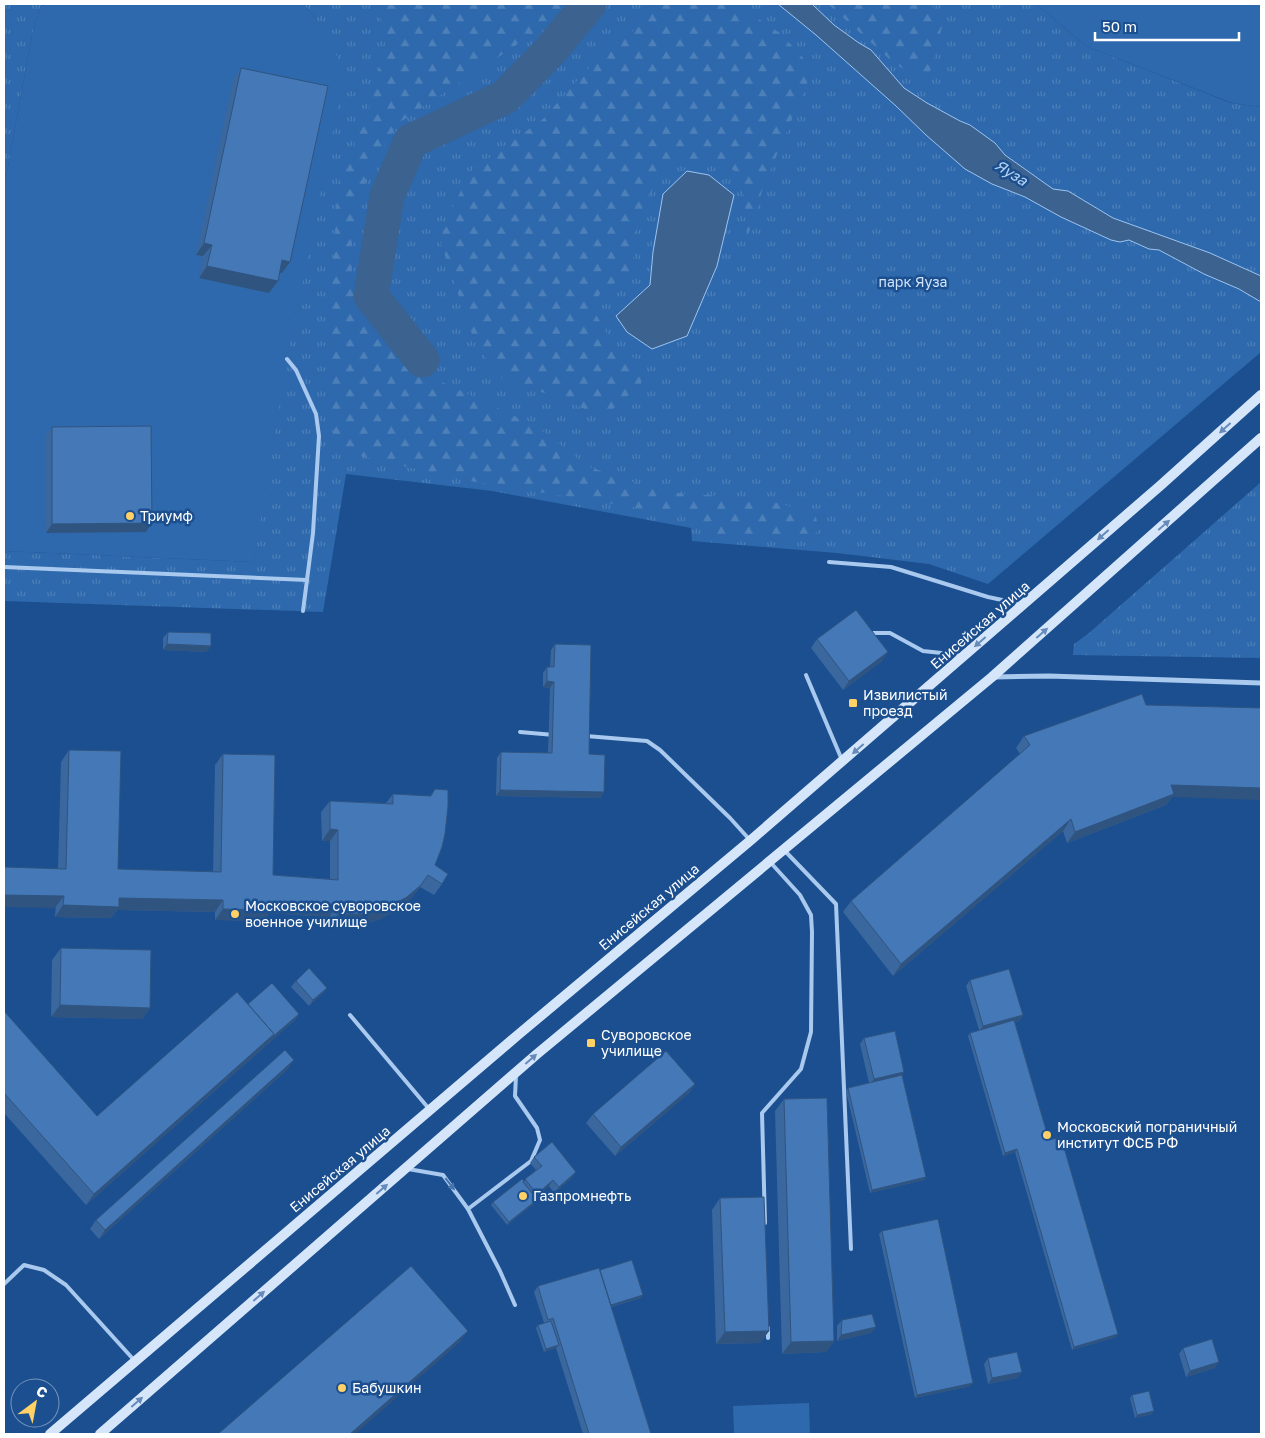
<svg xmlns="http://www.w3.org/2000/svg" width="1265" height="1438" viewBox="0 0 1265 1438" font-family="'Golos Text',sans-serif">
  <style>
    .grass { fill: url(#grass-tufts) }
    .forest { fill: url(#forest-firs) }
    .pitch { fill: #2e69ad }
    .water { fill: #3c6290; stroke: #9cc4f0 }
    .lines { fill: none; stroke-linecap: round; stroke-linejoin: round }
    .river { stroke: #3c6290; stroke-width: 35 }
    .lane { stroke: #a9c9ee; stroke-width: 4 }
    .street { stroke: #a9c9ee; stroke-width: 5 }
    .secondary { stroke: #d6e6fa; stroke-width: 10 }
    .wall { fill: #3a679d }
    .shaded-wall { fill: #305480 }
    .building { fill: #4478b7; stroke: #305480 }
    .oneway { fill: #668bba }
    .oneway2 { fill: #4674ac }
    .poi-dot { fill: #ffd166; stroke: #1b4f8f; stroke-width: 2 }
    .labels { text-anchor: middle; stroke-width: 5; stroke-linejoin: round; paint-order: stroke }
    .park-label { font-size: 14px; fill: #cfe3fa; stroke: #1b4f8f }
    .poi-label { font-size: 14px; fill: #fff; stroke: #1b4f8f; text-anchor: start }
    .street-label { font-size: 14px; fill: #fff; stroke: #1b4f8f }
    .water-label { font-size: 15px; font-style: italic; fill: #b5d3f5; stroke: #1b4f8f }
  </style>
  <defs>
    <pattern id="grass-tufts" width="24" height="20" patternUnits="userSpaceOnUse" patternTransform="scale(1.25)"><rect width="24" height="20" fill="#2e69ad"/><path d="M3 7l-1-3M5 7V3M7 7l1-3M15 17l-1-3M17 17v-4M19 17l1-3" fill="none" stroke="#4d80b9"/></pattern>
    <pattern id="forest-firs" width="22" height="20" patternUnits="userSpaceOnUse" patternTransform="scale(1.25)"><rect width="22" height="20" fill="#2e69ad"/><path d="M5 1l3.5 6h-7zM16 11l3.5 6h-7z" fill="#4d80b9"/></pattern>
  </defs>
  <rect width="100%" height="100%" fill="#1b4f8f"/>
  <g class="grass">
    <polygon points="4,4 49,4 41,6 32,35 4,188"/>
    <polygon points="303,4 1036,4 1086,46 1231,103 1261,107 1261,352 988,584 929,564 837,553 692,541 691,528 492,491 346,474 323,612 4,601 4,551 254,562 317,20"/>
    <polygon points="1261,482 1261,658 1073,655 1074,644 1089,633"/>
  </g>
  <g class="forest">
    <polygon points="377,4 566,4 551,22 400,122 388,139 367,176 352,236 351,275 364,314 427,375 536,426 587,466 661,492 762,499 815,513 819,530 806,540 718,538 701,518 464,480 334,450 328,317 339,183 373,97 386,39"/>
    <polygon points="651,4 736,4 780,33 807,62 808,81 764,185 747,238 743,177 726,165 708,157 670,164 659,178 639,214 632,271 600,293 594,311 613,344 644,365 641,384 613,409 593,413 555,395 511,386 496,373 474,340 441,244 444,223 472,170 543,119 595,61 639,26"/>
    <polygon points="828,4 932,4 942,27 927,83 895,64"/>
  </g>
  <g class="pitch">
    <polygon points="49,4 303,4 317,20 345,71 287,359 254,562 4,551 4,188 32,35 41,6"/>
    <polygon points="1036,4 1261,4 1261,107 1232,103 1086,46"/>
    <polygon points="809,1403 810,1434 734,1434 733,1406"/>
  </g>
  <g class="water">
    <polygon points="778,4 812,4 834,25 859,43 871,50 904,88 927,103 960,121 970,125 995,143 1005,155 1053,189 1068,191 1113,218 1210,253 1261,276 1261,302 1239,289 1204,274 1159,250 1149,249 1129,240 1120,242 1111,240 1061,217 1025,197 992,184 965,169 926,135 896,106 816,35"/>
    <polygon points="687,171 709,175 734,195 717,266 687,336 652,349 627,332 616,316 650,285 653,252 663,194"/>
  </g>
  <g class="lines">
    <polyline class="river" points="422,360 371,296 387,196 411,141 505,97 550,51 589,4"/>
    <g class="lane">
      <polyline points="287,359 296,370 316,414 319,436 313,533 303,611"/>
      <polyline points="829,562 891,567 988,597 1021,604"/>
      <polyline points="4,567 307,580"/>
      <polyline points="873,633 890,633 923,651 960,655"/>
      <polyline points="806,675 842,760"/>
      <polyline points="520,732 554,735"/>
      <polyline points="586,736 647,741 660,750 730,818 749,839"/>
      <polyline points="785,851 836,904 851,1249"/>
      <polyline points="350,1015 430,1110"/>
      <polyline points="408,1169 443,1175 468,1209 531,1161 540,1140 537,1128 515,1096 516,1076"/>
      <polyline points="468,1209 500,1271 515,1305"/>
      <polyline points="765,1223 762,1113 801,1069 811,1032 812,932 811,915 800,895 771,863"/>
      <polyline points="4,1284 24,1265 44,1270 66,1285 134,1360"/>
      <polyline points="768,1328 768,1338"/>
    </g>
    <polyline class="street" points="995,677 1049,676 1261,683"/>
    <g class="secondary">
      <polyline points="50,1434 519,1034 751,840 1161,485 1261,395"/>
      <polyline points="100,1434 537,1054 992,677 1261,438"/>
    </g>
  </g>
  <g class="wall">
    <polygon points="241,68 282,273 279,273 269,293 199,278 203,256 196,255 233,79"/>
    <polygon points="52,427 146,532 46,533 45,436"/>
    <polygon points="168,632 207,652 163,650 163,638"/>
    <polygon points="817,639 882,661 843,690 811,648"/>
    <polygon points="555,644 589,754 604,792 600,798 496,796 497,758 501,752 548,753 550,688 543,687 543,673 547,667 550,667 551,650"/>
    <polygon points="1024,736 1172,797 1166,805 1067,843 1063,831 893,976 843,912 851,901 1020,754 1016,748"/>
    <polygon points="69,750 118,869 213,872 215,765 223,754 273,875 330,879 330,841 322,841 321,812 330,801 386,803 393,794 430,796 435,789 435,865 442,884 434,895 420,887 413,896 399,909 378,920 360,925 330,926 329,917 269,913 264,921 215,920 215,912 117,910 111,918 55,917 58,868 61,762"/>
    <polygon points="61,948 150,1008 142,1019 51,1017 52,960"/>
    <polygon points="970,980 1023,1015 1019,1021 1015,1022 1049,1140 1116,1337 1072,1350 1015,1152 1003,1156 968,1036 970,1033 979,1030 966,986"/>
    <polygon points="296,981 327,988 323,993 309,1006 291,987"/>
    <polygon points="248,1004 299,1014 295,1020 86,1205 4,1113 4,1011 97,1116"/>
    <polygon points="864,1038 904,1072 902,1075 924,1180 870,1193 846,1091 848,1088 869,1083 860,1044"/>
    <polygon points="288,1069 99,1239 90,1229 96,1220"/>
    <polygon points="695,1084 689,1093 615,1156 586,1123 593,1114"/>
    <polygon points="784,1099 834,1341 826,1352 782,1354 775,1111"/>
    <polygon points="534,1157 572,1178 554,1193 549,1186 536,1197 538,1199 536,1202 507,1225 491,1205 493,1202 524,1181 536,1170 530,1163"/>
    <polygon points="720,1198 769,1331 760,1343 716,1344 712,1210"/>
    <polygon points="882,1231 971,1386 915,1398 879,1234"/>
    <polygon points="600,1270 641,1298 611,1307 651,1434 583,1434 556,1348 544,1352 536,1328 538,1325 544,1323 534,1292 538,1286"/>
    <polygon points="842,1320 876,1327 871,1333 837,1341 837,1326"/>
    <polygon points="1183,1348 1215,1368 1186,1377 1179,1354"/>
    <polygon points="988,1358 1022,1372 1017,1378 988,1384 984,1364"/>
    <polygon points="1132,1395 1152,1414 1135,1418 1130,1398"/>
  </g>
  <g class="shaded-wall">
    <polygon points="204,243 212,245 203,256 196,255"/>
    <polygon points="282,260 290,262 282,273 274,272"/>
    <polygon points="207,266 278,281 269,293 199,278"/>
    <polygon points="152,523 146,532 46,533 52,524"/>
    <polygon points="167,644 211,646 207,652 163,650"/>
    <polygon points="888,652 882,661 843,690 849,681"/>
    <polygon points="547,681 554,682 550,688 543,687"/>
    <polygon points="1171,785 1261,788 1261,800 1172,797 1166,805 1067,843 1075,832"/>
    <polygon points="500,790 604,792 600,798 496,796"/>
    <polygon points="1071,819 1063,831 893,976 901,964"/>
    <polygon points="330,829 338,830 330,841 322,841"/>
    <polygon points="421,885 413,896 399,909 378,920 360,925 330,926 338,914"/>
    <polygon points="4,895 64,896 55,908 4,907"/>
    <polygon points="119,898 223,900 215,912 117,910 111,918 55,917 63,905"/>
    <polygon points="272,902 338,905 329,917 269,913 264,921 215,920 223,909"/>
    <polygon points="327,988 323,993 309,1006 313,1000"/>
    <polygon points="60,1005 150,1008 142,1019 51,1017"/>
    <polygon points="299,1014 295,1020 86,1205 94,1194 274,1034"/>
    <polygon points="1023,1015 1019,1021 979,1032 983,1026"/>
    <polygon points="294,1060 288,1069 99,1239 105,1230"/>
    <polygon points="904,1072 900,1078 870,1085 874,1079"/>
    <polygon points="695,1084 689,1093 615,1156 621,1147"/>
    <polygon points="1017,1149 1015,1152 1003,1156 1005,1153"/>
    <polygon points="576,1172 572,1178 554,1193 559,1187"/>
    <polygon points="926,1177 924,1180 870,1193 872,1190"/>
    <polygon points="553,1180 549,1186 533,1200 537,1194"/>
    <polygon points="538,1199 536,1202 507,1225 509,1222"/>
    <polygon points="643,1295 641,1298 606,1308 608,1305"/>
    <polygon points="876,1327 871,1333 837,1341 841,1335"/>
    <polygon points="468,1331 460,1342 355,1434 350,1434"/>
    <polygon points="769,1331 760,1343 716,1344 725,1332"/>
    <polygon points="1118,1334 1116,1337 1072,1350 1074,1347"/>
    <polygon points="834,1341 826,1352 782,1354 791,1342"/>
    <polygon points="559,1345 556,1348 544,1352 546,1349"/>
    <polygon points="1219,1362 1215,1368 1186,1377 1190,1371"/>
    <polygon points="1022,1372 1017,1378 988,1384 992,1378"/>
    <polygon points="973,1383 971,1386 915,1398 917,1395"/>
    <polygon points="1154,1411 1152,1414 1135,1418 1137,1415"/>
  </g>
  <g class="building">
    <polygon points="241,68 328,86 290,262 282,260 278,281 207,266 212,245 204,243"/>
    <polygon points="151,426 152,523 52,524 52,427"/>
    <polygon points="856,610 888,652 849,681 817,639"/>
    <polygon points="168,632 211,633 211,646 167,644"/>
    <polygon points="555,644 591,645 589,754 605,755 604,792 500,790 501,752 552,753 554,682 547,681 547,667 554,667"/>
    <polygon points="1142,694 1146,705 1261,708 1261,788 1171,785 1174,794 1075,832 1071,819 901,964 851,901 1030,745 1024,736"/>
    <polygon points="69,750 121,751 118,869 221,872 223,754 275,755 273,875 338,880 338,830 330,829 330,801 393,804 393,794 431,796 435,789 448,790 448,806 445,834 442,847 435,865 448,874 442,884 428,875 421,885 407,897 386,908 368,914 338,914 338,905 272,902 272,910 223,909 223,900 119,898 119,907 63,905 64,896 4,895 4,867 66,869"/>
    <polygon points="61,948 151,950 150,1008 60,1005"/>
    <polygon points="309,968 327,988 313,1000 296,981"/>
    <polygon points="1009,969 1023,1015 983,1026 970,980"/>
    <polygon points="272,983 299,1014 270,1039 274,1034 248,1004"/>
    <polygon points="237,992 274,1034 94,1194 4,1093 4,1011 97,1116"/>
    <polygon points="1014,1020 1049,1140 1061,1137 1118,1334 1074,1347 1017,1149 1005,1153 970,1033"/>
    <polygon points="895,1031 904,1072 874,1079 864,1038"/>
    <polygon points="285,1050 294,1060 105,1230 96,1220"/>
    <polygon points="666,1051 695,1084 621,1147 593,1114"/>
    <polygon points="902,1075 926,1177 872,1190 848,1088"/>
    <polygon points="827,1098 834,1341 791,1342 784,1099"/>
    <polygon points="552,1142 576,1172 559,1187 553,1180 537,1194 525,1179 542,1166 534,1157"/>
    <polygon points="522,1179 524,1181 523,1182 535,1197 536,1196 538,1199 509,1222 493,1202"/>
    <polygon points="764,1197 769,1331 725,1332 720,1198"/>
    <polygon points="938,1219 973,1383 917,1395 882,1231"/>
    <polygon points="632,1260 643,1295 611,1305 600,1270"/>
    <polygon points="411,1266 468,1331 350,1434 218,1434"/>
    <polygon points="599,1268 651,1434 589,1434 553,1318 548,1320 538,1286"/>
    <polygon points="872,1314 876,1327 841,1335 842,1320"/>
    <polygon points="551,1321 559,1345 546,1349 538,1325"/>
    <polygon points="1212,1339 1219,1362 1190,1371 1183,1348"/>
    <polygon points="1017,1352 1022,1372 992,1378 988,1358"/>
    <polygon points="1149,1391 1154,1411 1137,1415 1132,1395"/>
  </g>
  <defs><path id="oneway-solid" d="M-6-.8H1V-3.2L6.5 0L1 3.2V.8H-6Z" transform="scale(1.25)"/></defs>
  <g class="oneway">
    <use href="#oneway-solid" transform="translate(1225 428) rotate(138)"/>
    <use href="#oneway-solid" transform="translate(1164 525) rotate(-41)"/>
    <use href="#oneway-solid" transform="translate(1103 535) rotate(139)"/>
    <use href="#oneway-solid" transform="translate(1042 633) rotate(-41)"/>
    <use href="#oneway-solid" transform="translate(980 642) rotate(139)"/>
    <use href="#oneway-solid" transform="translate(858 749) rotate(139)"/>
    <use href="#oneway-solid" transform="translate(531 1059) rotate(-41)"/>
    <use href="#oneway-solid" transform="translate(382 1189) rotate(-41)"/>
    <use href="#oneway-solid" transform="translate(259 1296) rotate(-41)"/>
    <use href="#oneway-solid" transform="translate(137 1402) rotate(-41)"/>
  </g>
  <use class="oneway2" href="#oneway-solid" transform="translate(450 1184) rotate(52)"/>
  <g class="poi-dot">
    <circle cx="130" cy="516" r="5"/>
    <rect x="848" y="698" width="10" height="10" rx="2.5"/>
    <circle cx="235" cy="914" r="5"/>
    <rect x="586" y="1038" width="10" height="10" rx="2.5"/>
    <circle cx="1047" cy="1135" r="5"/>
    <circle cx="523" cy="1196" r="5"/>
    <circle cx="342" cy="1388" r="5"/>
  </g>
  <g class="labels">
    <g class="park-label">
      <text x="913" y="287">парк Яуза</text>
    </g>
    <g class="poi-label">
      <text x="140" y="521">Триумф</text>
      <text x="863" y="700">Извилистый<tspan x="863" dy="16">проезд</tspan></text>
      <text x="245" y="911">Московское суворовское<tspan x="245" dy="16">военное училище</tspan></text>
      <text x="601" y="1040">Суворовское<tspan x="601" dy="16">училище</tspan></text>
      <text x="1057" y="1132">Московский пограничный<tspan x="1057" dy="16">институт ФСБ РФ</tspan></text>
      <text x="533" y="1201">Газпромнефть</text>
      <text x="352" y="1393">Бабушкин</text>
    </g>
    <g class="street-label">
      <text transform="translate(980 625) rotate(-41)" y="5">Енисейская улица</text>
      <text transform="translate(649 907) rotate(-40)" y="5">Енисейская улица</text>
      <text transform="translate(340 1169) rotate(-40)" y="5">Енисейская улица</text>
    </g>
    <g class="water-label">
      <text transform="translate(1011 173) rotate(32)" y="5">Яуза</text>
    </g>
  </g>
  <rect width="1265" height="1438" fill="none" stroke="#ffffff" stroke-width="10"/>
  <g transform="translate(35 1403) rotate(32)"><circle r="24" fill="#1b4f8f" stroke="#7695bc"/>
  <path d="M0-4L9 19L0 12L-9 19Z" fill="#ffd166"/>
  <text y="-8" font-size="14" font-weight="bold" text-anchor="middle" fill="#ffffff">С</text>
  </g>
  <path d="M1095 32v8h144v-8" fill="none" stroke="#ffffff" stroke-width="2.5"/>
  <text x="1102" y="32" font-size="15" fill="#ffffff" stroke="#1b4f8f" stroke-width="4" paint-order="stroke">50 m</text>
</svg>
